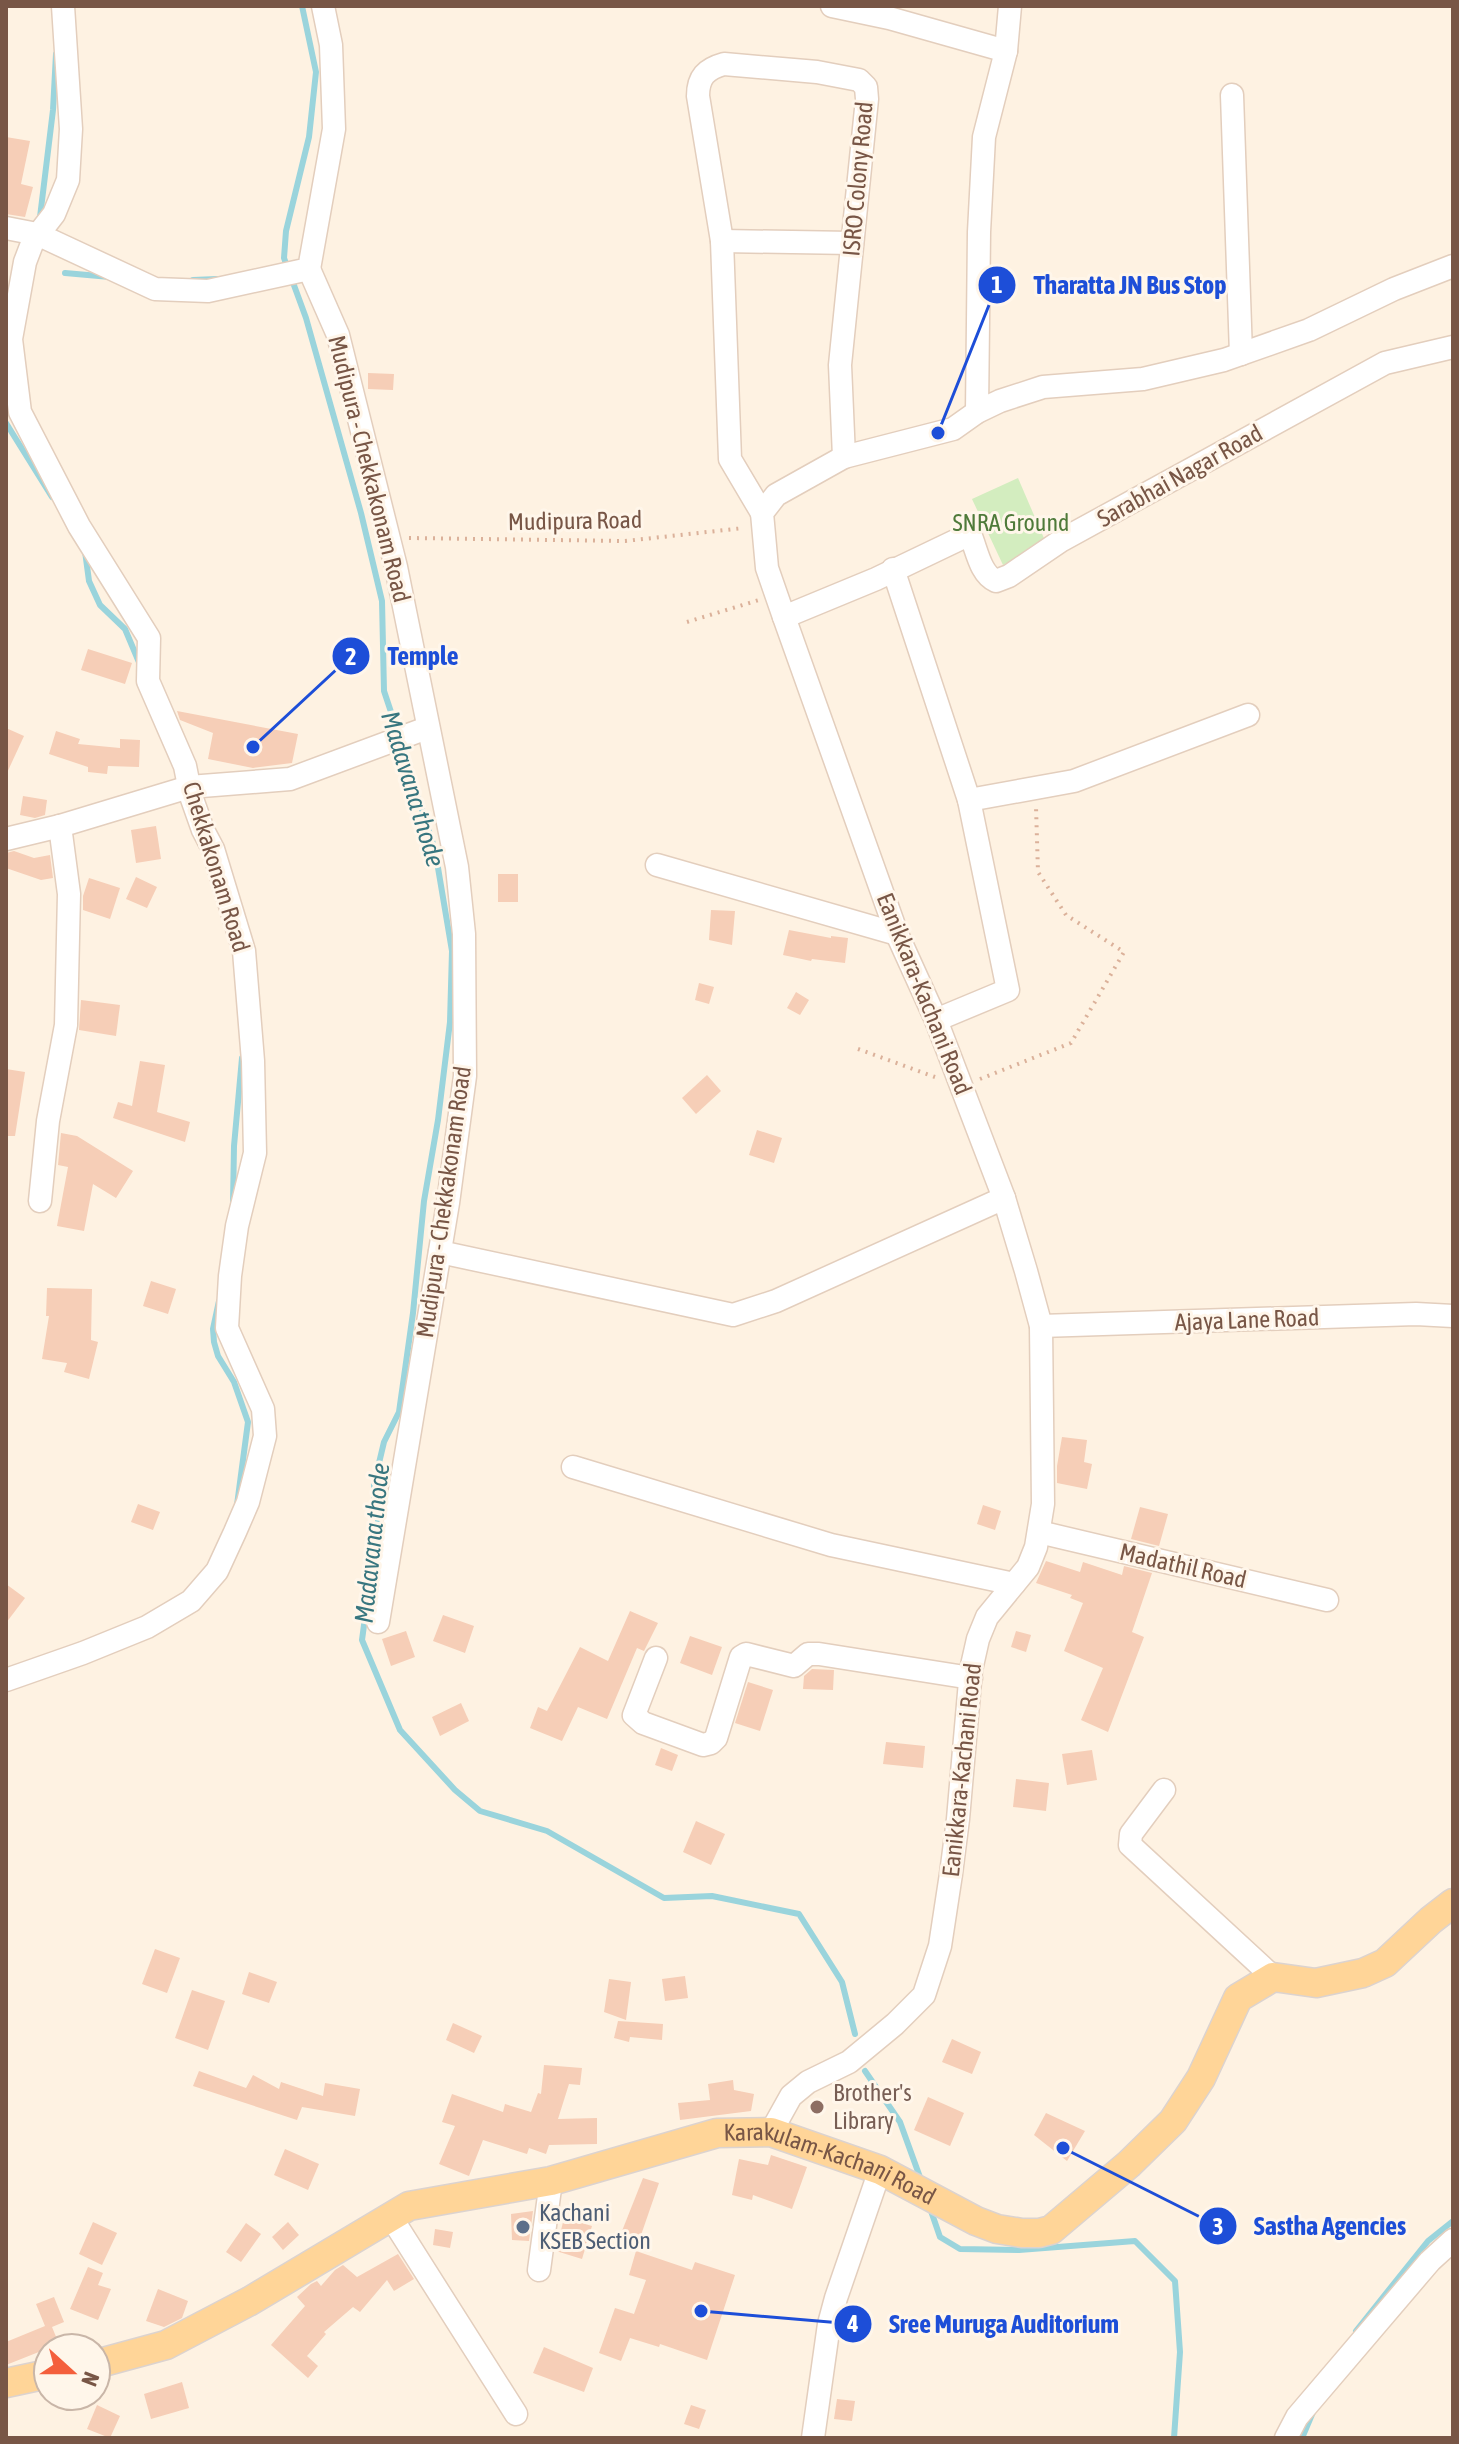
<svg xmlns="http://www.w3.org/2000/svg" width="1459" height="2444" viewBox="0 0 1459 2444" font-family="'Asap Condensed',sans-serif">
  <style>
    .green { fill: #d3edbf }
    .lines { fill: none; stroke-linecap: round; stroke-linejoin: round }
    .stream { stroke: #9ad4dc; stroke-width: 6 }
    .building { fill: #f6ceb7 }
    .minor-casing { stroke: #e3cebd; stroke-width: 25 }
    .major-casing { stroke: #dcd3cf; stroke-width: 31 }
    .path { stroke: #dbb19a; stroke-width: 4; stroke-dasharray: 2 6; stroke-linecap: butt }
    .minor { stroke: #fff; stroke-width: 22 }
    .major { stroke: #ffd598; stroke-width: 28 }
    .education-dot { fill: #8d6e63; stroke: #fff6ea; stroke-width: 3 }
    .service-dot { fill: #5c6f8a; stroke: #fff6ea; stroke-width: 3 }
    .labels { text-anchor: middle; stroke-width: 6; stroke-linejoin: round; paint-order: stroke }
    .street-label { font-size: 24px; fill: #785646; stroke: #fff6ea }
    .park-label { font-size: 24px; fill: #4f7a3a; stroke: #fff6ea }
    .education-label { font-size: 24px; fill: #785e54; stroke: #fff6ea; text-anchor: start }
    .service-label { font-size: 24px; fill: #4e5e75; stroke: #fff6ea; text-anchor: start }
    .water-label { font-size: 26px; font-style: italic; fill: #38767f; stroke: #fff6ea }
    .leader { fill: none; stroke: #1d4ed8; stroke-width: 3 }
    .callout-dot { fill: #1d4ed8; stroke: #fff6ea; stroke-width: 3 }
    .mark-label { font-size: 24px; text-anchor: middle; font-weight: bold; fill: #fff }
    .callout-label { font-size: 26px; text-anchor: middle; font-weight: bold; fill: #1d4ed8; stroke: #fff6ea; stroke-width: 6; stroke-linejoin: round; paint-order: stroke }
  </style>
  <rect width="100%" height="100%" fill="#fef2e2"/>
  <polygon class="green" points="1018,478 1046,543 1003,565 972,499"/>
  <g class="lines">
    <g class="stream">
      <polyline points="302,6 316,72 309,137 286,231 284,258 306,318 361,513 382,601 384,691 398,733"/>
      <polyline points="38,221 40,217 53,110 56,54"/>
      <polyline points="65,273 110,277"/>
      <polyline points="193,280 217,279"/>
      <polyline points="6,423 52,497"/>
      <polyline points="85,551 89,581 100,605 125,629 141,667"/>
      <polyline points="401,744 435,850 452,951 450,1022 438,1120 424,1201 413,1313 399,1412 384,1442 374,1484 374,1502 379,1514 362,1640 400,1730 455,1790 480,1811 547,1831 664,1898 712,1896 799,1914 842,1982 855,2034"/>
      <polyline points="233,1203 234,1146 242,1058"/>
      <polyline points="219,1301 213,1329 214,1342 218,1356 234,1382 248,1422 237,1505"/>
      <polyline points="865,2071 900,2122 921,2180"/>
      <polyline points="930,2208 940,2237 960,2249 1019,2250 1135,2241 1175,2281 1180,2352 1174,2438"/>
      <polyline points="1356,2331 1428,2241 1453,2221"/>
      <polyline points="1302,2438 1313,2412"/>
    </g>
  </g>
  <g class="building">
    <polygon points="6,137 30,141 21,184 33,187 25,217 6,214"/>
    <polygon points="368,373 394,374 393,390 368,389"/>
    <polygon points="88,649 132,663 125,684 81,670"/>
    <polygon points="177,711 298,734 292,763 253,768 208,759 213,733 180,720"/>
    <polygon points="6,728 24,736 6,775"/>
    <polygon points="56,731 80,739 78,744 120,748 120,739 140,740 139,767 108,766 107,774 88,772 88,767 49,754"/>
    <polygon points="23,796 47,800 45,815 35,818 20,815"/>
    <polygon points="156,826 161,859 136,863 131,830"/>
    <polygon points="14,851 34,858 50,855 53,878 41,880 6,868 6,853"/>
    <rect x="498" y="874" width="20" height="28"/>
    <polygon points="136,877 157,887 147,908 126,899"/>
    <polygon points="89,878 120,888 110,919 83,910 83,896"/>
    <polygon points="711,910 735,911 732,945 709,940"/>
    <polygon points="789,930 831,938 831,936 848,938 845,963 812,959 811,961 783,955"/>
    <polygon points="699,983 714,987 709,1004 695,1000"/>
    <polygon points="796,992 809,1000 800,1015 787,1008"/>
    <polygon points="81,1000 120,1005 116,1036 79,1030"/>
    <polygon points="140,1061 165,1065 157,1112 190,1122 185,1142 113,1118 118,1102 132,1106"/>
    <polygon points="6,1069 25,1072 15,1136 6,1136"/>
    <polygon points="707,1075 721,1091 696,1114 682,1098"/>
    <polygon points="757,1130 782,1138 774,1163 749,1155"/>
    <polygon points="61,1133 77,1136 133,1171 116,1198 93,1184 84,1231 57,1226 68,1167 58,1165"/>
    <polygon points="151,1281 176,1289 168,1314 143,1306"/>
    <polygon points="47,1288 92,1289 91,1340 98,1342 89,1379 64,1372 67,1363 42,1359 49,1316 46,1316"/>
    <polygon points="1062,1437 1087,1440 1084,1462 1092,1464 1087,1489 1057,1483 1057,1466"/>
    <polygon points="138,1504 160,1512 153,1530 131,1522"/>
    <polygon points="983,1505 1001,1511 995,1530 977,1524"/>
    <polygon points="1140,1507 1168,1514 1159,1546 1131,1539"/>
    <polygon points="1046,1561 1080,1572 1083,1562 1122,1575 1124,1566 1152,1573 1132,1632 1144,1637 1108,1732 1081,1720 1103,1668 1064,1651 1083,1603 1070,1598 1072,1595 1036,1583"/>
    <polygon points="6,1584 25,1598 6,1623"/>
    <polygon points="630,1611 658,1623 644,1651 637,1648 607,1719 578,1707 562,1741 530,1728 538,1707 547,1711 580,1647 608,1661"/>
    <polygon points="443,1615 474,1626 465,1653 433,1641"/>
    <polygon points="406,1631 415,1657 391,1666 382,1639"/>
    <polygon points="1016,1631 1031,1635 1026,1652 1011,1647"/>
    <polygon points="690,1636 722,1647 712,1675 680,1663"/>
    <polygon points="812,1669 834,1670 833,1690 803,1689 804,1676"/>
    <polygon points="748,1682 773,1690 760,1731 735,1723"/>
    <polygon points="461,1703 469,1721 440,1736 432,1717"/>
    <polygon points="886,1742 925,1746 923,1768 883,1764"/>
    <polygon points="661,1748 678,1755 672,1771 655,1765"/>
    <polygon points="1092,1750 1097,1780 1067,1785 1062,1754"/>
    <polygon points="1016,1779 1049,1783 1046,1811 1013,1807"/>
    <polygon points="696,1821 725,1834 711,1865 683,1852"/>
    <polygon points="155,1949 180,1958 167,1993 142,1984"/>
    <polygon points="249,1972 277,1982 269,2003 242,1994"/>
    <polygon points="685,1976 688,1998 665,2001 662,1979"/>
    <polygon points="609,1979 631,1982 626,2020 604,2012"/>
    <polygon points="192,1990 225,2001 208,2050 175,2038"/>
    <polygon points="618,2021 663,2024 662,2040 630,2037 629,2042 614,2038"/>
    <polygon points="453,2023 482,2036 474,2053 446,2040"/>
    <polygon points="952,2039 981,2052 972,2074 942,2062"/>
    <polygon points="544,2065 582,2068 580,2085 569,2084 558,2119 597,2118 597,2144 549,2145 546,2154 529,2148 527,2154 483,2140 469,2176 439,2164 455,2126 442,2122 452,2094 503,2112 505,2104 531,2112 538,2093 541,2094"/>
    <polygon points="199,2071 246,2088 253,2075 279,2089 281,2082 323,2096 325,2083 360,2089 355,2116 302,2107 297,2120 193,2086"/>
    <polygon points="733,2080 734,2090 754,2094 751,2111 680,2120 678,2103 710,2100 708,2084"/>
    <polygon points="928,2097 964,2113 950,2146 914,2130"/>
    <circle cx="817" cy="2107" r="9"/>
    <polygon points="1046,2113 1085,2131 1067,2161 1034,2135"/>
    <polygon points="285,2149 319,2164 308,2190 274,2175"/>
    <polygon points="771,2155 807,2167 792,2209 753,2195 752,2200 732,2195 739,2159 768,2165"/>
    <polygon points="643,2178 659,2183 640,2238 622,2231"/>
    <polygon points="533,2211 529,2241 512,2240 511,2214"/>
    <polygon points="564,2218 592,2226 582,2259 556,2251"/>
    <polygon points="93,2222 117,2233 102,2265 79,2254"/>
    <polygon points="288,2222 299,2235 283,2250 272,2237"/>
    <polygon points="246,2223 261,2234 241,2262 226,2252"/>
    <polygon points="435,2229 453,2232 450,2248 433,2245"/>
    <polygon points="636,2251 692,2270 695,2262 735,2275 707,2360 660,2344 659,2347 630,2338 621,2361 599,2353 615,2308 634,2314 646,2280 629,2275"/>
    <polygon points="398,2254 414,2279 394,2291 387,2280 360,2312 353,2307 324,2332 326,2334 307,2356 318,2366 308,2378 271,2345 305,2306 297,2297 311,2284 317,2281 321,2286 335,2270 343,2265 357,2277"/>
    <polygon points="88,2267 103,2273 98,2285 111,2289 98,2320 70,2309"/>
    <polygon points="158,2289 188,2301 182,2318 164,2327 146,2321"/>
    <polygon points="54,2297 64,2322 52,2327 59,2344 6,2365 6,2342 45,2326 36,2304"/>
    <polygon points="544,2347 593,2368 584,2392 533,2373"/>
    <polygon points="182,2382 189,2408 151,2419 144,2394"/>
    <polygon points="837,2399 855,2401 852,2421 834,2419"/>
    <polygon points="97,2405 120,2416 110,2438 87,2429"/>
    <polygon points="691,2405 706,2410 699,2429 684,2424"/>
  </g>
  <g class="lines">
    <defs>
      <g id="minor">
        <polyline points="832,6 889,18 1006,51"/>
        <polyline points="1232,95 1241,354"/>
        <polyline points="6,228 37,234 155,289 208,291 309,269 334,129 331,45 323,6"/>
        <polyline points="722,241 852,243"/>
        <polyline points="309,269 338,335 396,567 457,867 464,934 465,1076 448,1203 378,1622"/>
        <polyline points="977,412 979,232 984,137 1006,51 1010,6"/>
        <path d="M762,513L730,459L722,241L698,96C698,77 706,69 724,64L817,72L859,80L866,87L867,99L840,365L844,457"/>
        <polyline points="893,569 969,800 1008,990 936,1020"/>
        <path d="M784,617L876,579L970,534C977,550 980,574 996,581L1009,576L1062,540L1385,363L1453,347"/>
        <polyline points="969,800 1074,781 1248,715"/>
        <polyline points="6,839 60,826 189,787 290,779 427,728"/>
        <polyline points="657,865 897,934"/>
        <polyline points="40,1201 48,1121 66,1025 69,894 60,826"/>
        <polyline points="440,1252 733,1315 776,1301 1004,1198"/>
        <polyline points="1041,1326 1416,1314 1453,1316"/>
        <polyline points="573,1467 831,1545 1014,1584"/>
        <polyline points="1039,1532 1327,1600"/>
        <polyline points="656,1658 634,1715 643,1723 703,1745 711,1743 716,1738 741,1657 746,1654 794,1666 808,1654 819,1654 971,1678"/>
        <polyline points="6,1680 83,1653 147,1627 191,1601 217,1571 235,1532 248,1502 265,1436 263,1409 227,1328 230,1276 237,1226 255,1153 253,1061 244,951 213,849 203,830 191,796 185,766 148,681 149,638 79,526 20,412 11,339 25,262 33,241 54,214 68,180 71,129 63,6"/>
        <polyline points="1164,1790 1131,1834 1130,1845 1273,1977"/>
        <polyline points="771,2132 791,2096 808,2082 849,2062 895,2024 924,1995 940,1946 951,1874 958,1819 971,1670 978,1639 987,1617 1028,1567 1036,1547 1043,1504 1041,1326 1026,1271 1004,1198 936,1020 897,934 784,617 767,568 762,513 776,495 844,457 953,429 977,412 1000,401 1043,387 1143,379 1224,360 1309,330 1394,289 1453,266"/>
        <polyline points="391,2217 516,2414"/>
        <polyline points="539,2270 551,2181"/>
        <polyline points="813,2438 829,2324 836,2298 880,2170"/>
        <polyline points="1286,2438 1297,2417 1430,2261 1453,2240"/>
      </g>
      <g id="major">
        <path id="s1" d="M96,2364L166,2345L250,2301L409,2206L551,2181L717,2133L771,2132L880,2170L976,2221L997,2229L1022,2233H1039L1051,2230L1129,2164L1173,2121L1201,2078L1238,1998L1273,1977L1316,1983L1363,1973L1385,1963L1431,1920L1453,1903"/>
        <polyline points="6,2383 48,2374"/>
      </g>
    </defs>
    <use href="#minor" class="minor-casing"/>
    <use href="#major" class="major-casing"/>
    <g class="path">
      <polyline points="409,538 625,541 744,528"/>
      <polyline points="687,622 759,600"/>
      <polyline points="858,1049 935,1077"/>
      <polyline points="980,1079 1071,1043 1124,952 1066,915 1038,872 1036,807"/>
    </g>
    <use href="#minor" class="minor"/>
    <use href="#major" class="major"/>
  </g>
  <circle class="education-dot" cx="817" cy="2107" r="8"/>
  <circle class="service-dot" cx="523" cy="2227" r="8"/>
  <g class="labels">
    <g class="street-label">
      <text transform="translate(858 179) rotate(-85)" y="8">ISRO Colony Road</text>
      <text transform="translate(369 469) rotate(76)" y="8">Mudipura - Chekkakonam Road</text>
      <text transform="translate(1180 476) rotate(-29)" y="8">Sarabhai Nagar Road</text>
      <text transform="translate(575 521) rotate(-1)" y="8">Mudipura Road</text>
      <text transform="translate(216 867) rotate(73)" y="8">Chekkakonam Road</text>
      <text transform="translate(924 994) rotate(68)" y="8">Eanikkara-Kachani Road</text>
      <text transform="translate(444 1202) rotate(-82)" y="8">Mudipura - Chekkakonam Road</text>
      <text transform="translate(1247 1320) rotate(-2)" y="8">Ajaya Lane Road</text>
      <text transform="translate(1183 1566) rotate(13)" y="8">Madathil Road</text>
      <text transform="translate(962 1770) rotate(-84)" y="8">Eanikkara-Kachani Road</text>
      <text dy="8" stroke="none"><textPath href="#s1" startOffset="788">Karakulam-Kachani Road</textPath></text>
    </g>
    <g class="park-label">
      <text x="1011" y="531">SNRA Ground</text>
    </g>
    <g class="education-label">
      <text x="833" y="2101">Brother's<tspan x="833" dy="28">Library</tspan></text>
    </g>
    <g class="service-label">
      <text x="539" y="2221">Kachani<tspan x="539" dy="28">KSEB Section</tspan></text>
    </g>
    <g class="water-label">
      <text transform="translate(413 789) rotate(73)" y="9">Madavana thode</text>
      <text transform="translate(372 1543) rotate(-84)" y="9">Madavana thode</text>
    </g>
  </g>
  <path class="leader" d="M938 433L997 285M253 747L351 656M1063 2148L1218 2226M701 2311L853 2324"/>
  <g class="callout-dot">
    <circle cx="938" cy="433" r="8"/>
    <circle cx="253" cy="747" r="8"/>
    <circle cx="1063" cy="2148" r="8"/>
    <circle cx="701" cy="2311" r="8"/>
    <circle cx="997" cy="285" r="20"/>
    <circle cx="351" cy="656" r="20"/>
    <circle cx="1218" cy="2226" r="20"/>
    <circle cx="853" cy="2324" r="20"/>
  </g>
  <g class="mark-label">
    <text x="997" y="293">1</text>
    <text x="351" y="665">2</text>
    <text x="1218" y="2235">3</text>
    <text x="853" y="2332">4</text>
  </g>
  <g class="callout-label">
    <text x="1130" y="294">Tharatta JN Bus Stop</text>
    <text x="423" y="665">Temple</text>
    <text x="1330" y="2235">Sastha Agencies</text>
    <text x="1004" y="2333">Sree Muruga Auditorium</text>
  </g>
  <rect width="1459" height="2444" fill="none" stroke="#785646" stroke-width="16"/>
  <g transform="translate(72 2372) rotate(111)"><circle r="38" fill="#fff6ea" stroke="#c9b6a8" stroke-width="2"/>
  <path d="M0-6L14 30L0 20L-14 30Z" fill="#f45f3c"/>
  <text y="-12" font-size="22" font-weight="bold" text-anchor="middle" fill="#785646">N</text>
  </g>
</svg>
